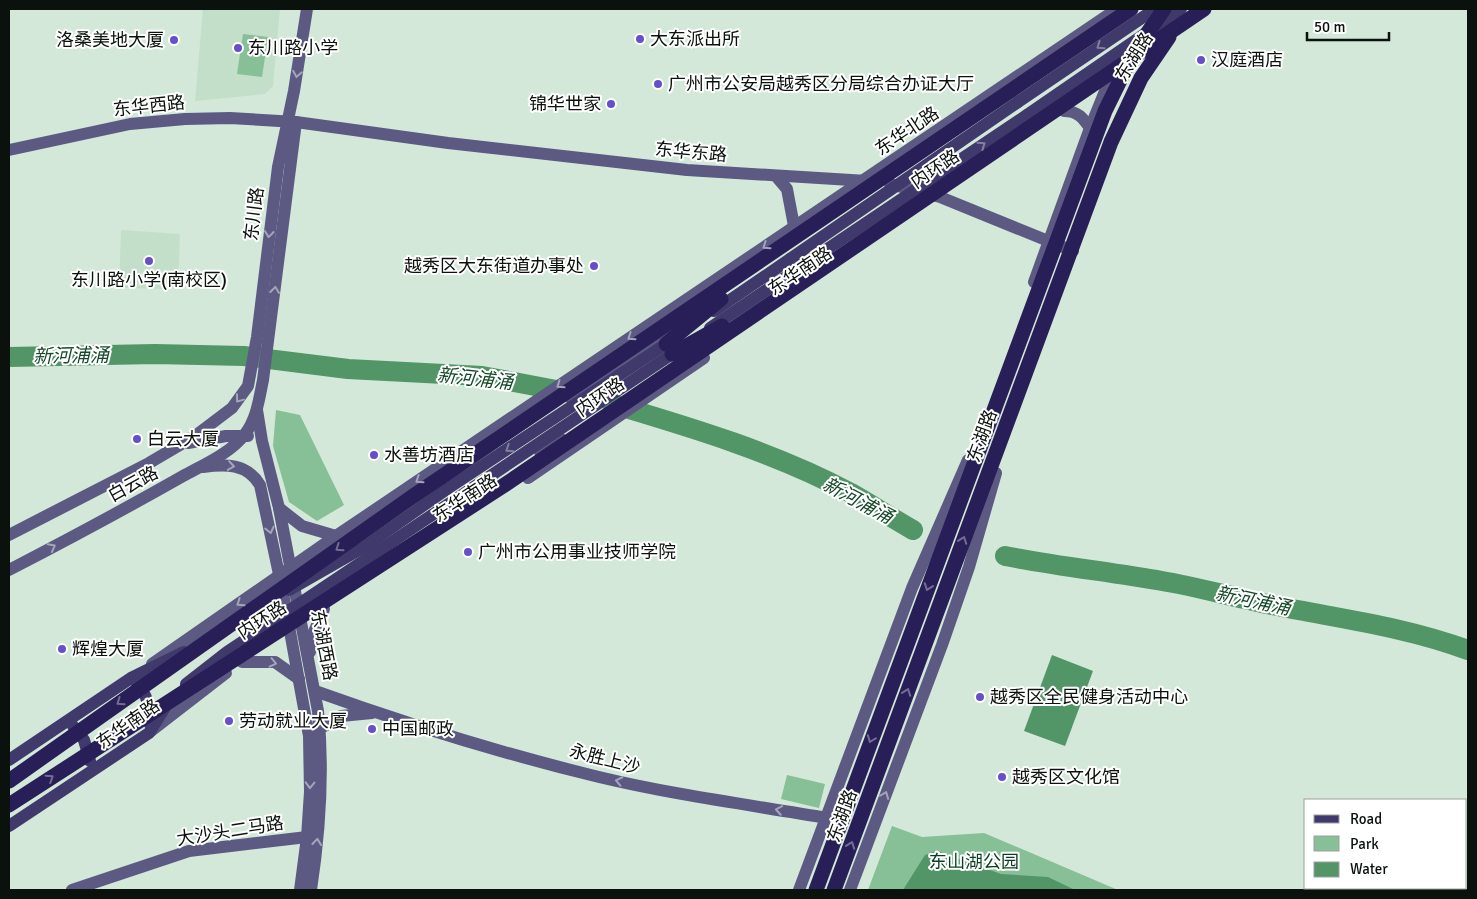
<svg xmlns="http://www.w3.org/2000/svg" width="1477" height="899" viewBox="0 0 1477 899" font-family="Signika,'Noto Sans SC',sans-serif">
  <style>
    .built { fill: #c3dec9 }
    .green { fill: #87bf96 }
    .water { fill: #529567 }
    .lines { fill: none; stroke-linecap: round; stroke-linejoin: round }
    .river { stroke: #529567; stroke-width: 20 }
    .secondary { stroke: #5c5a83; stroke-width: 12 }
    .primary { stroke: #403a6c; stroke-width: 12 }
    .primary-bridge { stroke: #403a6c; stroke-width: 12 }
    .highway-bridge { stroke: #291f58; stroke-width: 15 }
    .oneway { stroke: #837f9f }
    .oneway2 { stroke: #a5a4bb }
    .oneway3 { stroke: #746d92 }
    .poi-dot { fill: #6650c9; stroke: #fff; stroke-width: 2 }
    .labels { text-anchor: middle; stroke-width: 4; stroke-linejoin: round; paint-order: stroke }
    .poi-label { font-size: 18px; fill: #0b120d; stroke: #fff; text-anchor: start }
    .street-label { font-size: 18px; fill: #0b120d; stroke: #fff }
    .park-label { font-size: 18px; fill: #093e1f; stroke: #fff }
    .water-label { font-size: 19px; font-style: italic; fill: #164929; stroke: #fff }
  </style>
  <rect width="100%" height="100%" fill="#d3e8d8"/>
  <g class="built">
    <polygon points="203,9 280,9 273,86 265,94 195,101"/>
    <polygon points="121,230 180,234 178,289 119,288"/>
  </g>
  <g class="green">
    <polygon points="243,34 268,37 262,77 237,74"/>
    <polygon points="276,410 300,415 344,505 317,521 289,502 273,446"/>
    <polygon points="787,775 825,784 819,808 781,799"/>
    <polygon points="892,826 922,837 984,833 1118,890 868,890"/>
  </g>
  <g class="water">
    <polygon points="1052,655 1093,671 1065,746 1024,731"/>
    <polygon points="937,851 1001,874 1048,877 1075,890 903,890 925,855"/>
  </g>
  <g class="lines">
    <g class="river">
      <polyline points="9,357 155,354 244,356 348,369 482,376 572,393"/>
      <path d="M612,404C693,428 776,453 851,493C872,505 892,518 913,530"/>
      <path d="M1005,556C1057,566 1110,572 1162,581C1200,587 1238,599 1277,606C1342,619 1406,627 1468,650"/>
    </g>
    <g class="secondary">
      <path d="M1064,111C1078,111 1083,118 1090,128"/>
      <polyline points="9,150 130,124 185,119 230,118 296,122 448,143 687,170 867,181"/>
      <polyline points="776,176 787,189 794,226"/>
      <polyline points="890,184 940,197 1073,251"/>
      <polyline points="1034,282 1090,128 1114,69"/>
      <polyline points="719,330 770,295"/>
      <polyline points="569,397 589,386 684,322"/>
      <path d="M257,410L262,441L279,508L318,711C324,770 320,831 311,890"/>
      <polyline points="188,443 226,436 248,436"/>
      <polyline points="540,452 560,438"/>
      <path d="M203,467C225,464 247,463 260,485L283,593L309,736L310,792L307,837L300,890"/>
      <polyline points="528,478 704,358"/>
      <polyline points="279,508 302,526 336,536"/>
      <polyline points="9,535 149,463 195,436 232,408 248,386 257,337 278,167 294,91 307,9"/>
      <path d="M9,570C67,540 125,509 183,476C203,465 231,453 245,434C257,418 259,399 263,380L296,122"/>
      <polyline points="310,652 314,632 324,609"/>
      <polyline points="242,662 275,662 299,679"/>
      <polyline points="152,664 336,536 1117,9"/>
      <path d="M315,691C407,724 504,754 599,777C674,795 751,805 827,818"/>
      <polyline points="151,731 226,673"/>
      <polyline points="314,732 341,716 372,713"/>
      <polyline points="72,890 189,851 307,837"/>
      <polyline points="799,890 912,588 968,460"/>
      <polyline points="850,890 942,645 969,567 996,473"/>
    </g>
    <g class="primary">
      <polyline points="1018,102 1155,9"/>
      <polyline points="1027,115 1181,9"/>
      <polyline points="714,311 790,259"/>
      <polyline points="710,328 796,270"/>
      <polyline points="289,590 364,547 447,489"/>
      <path d="M136,682C148,695 149,705 149,723"/>
      <polyline points="186,684 227,652 456,499"/>
      <polyline points="73,726 84,740 90,761"/>
      <polyline points="9,760 131,678 184,652"/>
      <polyline points="9,826 149,733 167,704"/>
    </g>
    <g class="primary-bridge">
      <polyline points="790,259 1018,102"/>
      <polyline points="796,270 1027,115"/>
      <polyline points="447,489 666,344"/>
      <polyline points="456,499 672,354"/>
    </g>
    <g class="highway-bridge">
      <polyline points="666,344 721,299"/>
      <polyline points="672,354 722,326"/>
      <polyline points="9,781 412,497 1131,9"/>
      <polyline points="9,805 503,486 1204,9"/>
      <polyline points="816,890 1105,111 1133,54 1164,9"/>
      <polyline points="834,890 1111,142 1141,78 1169,37"/>
    </g>
  </g>
  <defs><path id="oneway-chevron" d="M-2-3.5L2.5 0L-2 3.5" fill="none" stroke-width="1.6" stroke-linecap="round" stroke-linejoin="round" transform="scale(1.25)"/></defs>
  <g class="oneway">
    <use href="#oneway-chevron" transform="translate(1100 46) rotate(145)"/>
    <use href="#oneway-chevron" transform="translate(982 145) rotate(-34)"/>
    <use href="#oneway-chevron" transform="translate(509 449) rotate(146)"/>
  </g>
  <g class="oneway2">
    <use href="#oneway-chevron" transform="translate(297 74) rotate(100)"/>
    <use href="#oneway-chevron" transform="translate(269 234) rotate(96)"/>
    <use href="#oneway-chevron" transform="translate(766 246) rotate(146)"/>
    <use href="#oneway-chevron" transform="translate(275 290) rotate(-83)"/>
    <use href="#oneway-chevron" transform="translate(631 337) rotate(146)"/>
    <use href="#oneway-chevron" transform="translate(560 385) rotate(145)"/>
    <use href="#oneway-chevron" transform="translate(239 399) rotate(127)"/>
    <use href="#oneway-chevron" transform="translate(231 466) rotate(9)"/>
    <use href="#oneway-chevron" transform="translate(419 480) rotate(146)"/>
    <use href="#oneway-chevron" transform="translate(270 530) rotate(77)"/>
    <use href="#oneway-chevron" transform="translate(52 547) rotate(-28)"/>
    <use href="#oneway-chevron" transform="translate(240 603) rotate(146)"/>
    <use href="#oneway-chevron" transform="translate(273 663) rotate(13)"/>
    <use href="#oneway-chevron" transform="translate(619 781) rotate(-168)"/>
    <use href="#oneway-chevron" transform="translate(310 785) rotate(91)"/>
    <use href="#oneway-chevron" transform="translate(885 795) rotate(-69)"/>
    <use href="#oneway-chevron" transform="translate(779 810) rotate(-170)"/>
    <use href="#oneway-chevron" transform="translate(317 842) rotate(-84)"/>
  </g>
  <g class="oneway3">
    <use href="#oneway-chevron" transform="translate(963 540) rotate(-70)"/>
    <use href="#oneway-chevron" transform="translate(339 548) rotate(145)"/>
    <use href="#oneway-chevron" transform="translate(928 587) rotate(110)"/>
    <use href="#oneway-chevron" transform="translate(907 692) rotate(-70)"/>
    <use href="#oneway-chevron" transform="translate(120 702) rotate(145)"/>
    <use href="#oneway-chevron" transform="translate(871 739) rotate(111)"/>
    <use href="#oneway-chevron" transform="translate(50 778) rotate(-33)"/>
    <use href="#oneway-chevron" transform="translate(851 845) rotate(-70)"/>
  </g>
  <g class="poi-dot">
    <circle cx="640" cy="39" r="5"/>
    <circle cx="174" cy="40" r="5"/>
    <circle cx="238" cy="48" r="5"/>
    <circle cx="1201" cy="60" r="5"/>
    <circle cx="658" cy="84" r="5"/>
    <circle cx="611" cy="104" r="5"/>
    <circle cx="149" cy="261" r="5"/>
    <circle cx="594" cy="266" r="5"/>
    <circle cx="137" cy="439" r="5"/>
    <circle cx="374" cy="455" r="5"/>
    <circle cx="468" cy="552" r="5"/>
    <circle cx="62" cy="649" r="5"/>
    <circle cx="980" cy="697" r="5"/>
    <circle cx="229" cy="721" r="5"/>
    <circle cx="372" cy="729" r="5"/>
    <circle cx="1002" cy="777" r="5"/>
  </g>
  <g class="labels">
    <g class="poi-label">
      <text x="650" y="45">大东派出所</text>
      <text x="164" y="46" text-anchor="end">洛桑美地大厦</text>
      <text x="248" y="54">东川路小学</text>
      <text x="1211" y="66">汉庭酒店</text>
      <text x="668" y="90">广州市公安局越秀区分局综合办证大厅</text>
      <text x="601" y="110" text-anchor="end">锦华世家</text>
      <text x="584" y="272" text-anchor="end">越秀区大东街道办事处</text>
      <text x="149" y="286" text-anchor="middle">东川路小学(南校区)</text>
      <text x="147" y="445">白云大厦</text>
      <text x="384" y="461">水善坊酒店</text>
      <text x="478" y="558">广州市公用事业技师学院</text>
      <text x="72" y="655">辉煌大厦</text>
      <text x="990" y="703">越秀区全民健身活动中心</text>
      <text x="239" y="727">劳动就业大厦</text>
      <text x="382" y="735">中国邮政</text>
      <text x="1012" y="783">越秀区文化馆</text>
    </g>
    <g class="street-label">
      <text transform="translate(1134 57) rotate(-58)" y="6">东湖路</text>
      <text transform="translate(149 106) rotate(-6)" y="6">东华西路</text>
      <text transform="translate(907 131) rotate(-34)" y="6">东华北路</text>
      <text transform="translate(691 152) rotate(5)" y="6">东华东路</text>
      <text transform="translate(935 169) rotate(-34)" y="6">内环路</text>
      <text transform="translate(254 214) rotate(-83)" y="6">东川路</text>
      <text transform="translate(800 271) rotate(-34)" y="6">东华南路</text>
      <text transform="translate(600 397) rotate(-34)" y="6">内环路</text>
      <text transform="translate(982 436) rotate(-70)" y="6">东湖路</text>
      <text transform="translate(133 484) rotate(-29)" y="6">白云路</text>
      <text transform="translate(465 498) rotate(-33)" y="6">东华南路</text>
      <text transform="translate(262 620) rotate(-33)" y="6">内环路</text>
      <text transform="translate(324 645) rotate(79)" y="6">东湖西路</text>
      <text transform="translate(128 724) rotate(-35)" y="6">东华南路</text>
      <text transform="translate(605 759) rotate(14)" y="6">永胜上沙</text>
      <text transform="translate(842 816) rotate(-70)" y="6">东湖路</text>
      <text transform="translate(230 831) rotate(-9)" y="6">大沙头二马路</text>
    </g>
    <g class="park-label">
      <text x="974" y="868">东山湖公园</text>
    </g>
    <g class="water-label">
      <text transform="translate(71 355) rotate(-1)" y="7">新河浦涌</text>
      <text transform="translate(475 378) rotate(6)" y="7">新河浦涌</text>
      <text transform="translate(858 500) rotate(28)" y="7">新河浦涌</text>
      <text transform="translate(1253 600) rotate(12)" y="7">新河浦涌</text>
    </g>
  </g>
  <rect width="1477" height="899" fill="none" stroke="#0b120d" stroke-width="20"/>
  <rect x="1304" y="799" width="162" height="90" fill="#ffffff" stroke="#9da09e"/>
  <rect x="1314" y="815" width="25" height="8" fill="#403a6c" stroke="#9da09e"/>
  <text x="1350" y="824" font-size="15" fill="#0b120d">Road</text>
  <rect x="1314" y="836" width="25" height="15" fill="#87bf96" stroke="#9da09e"/>
  <text x="1350" y="849" font-size="15" fill="#0b120d">Park</text>
  <rect x="1314" y="862" width="25" height="15" fill="#529567" stroke="#9da09e"/>
  <text x="1350" y="874" font-size="15" fill="#0b120d">Water</text>
  <path d="M1307 32v8h82v-8" fill="none" stroke="#0b120d" stroke-width="2.5"/>
  <text x="1314" y="32" font-size="15" fill="#0b120d" stroke="#ffffff" stroke-width="4" paint-order="stroke">50 m</text>
</svg>
